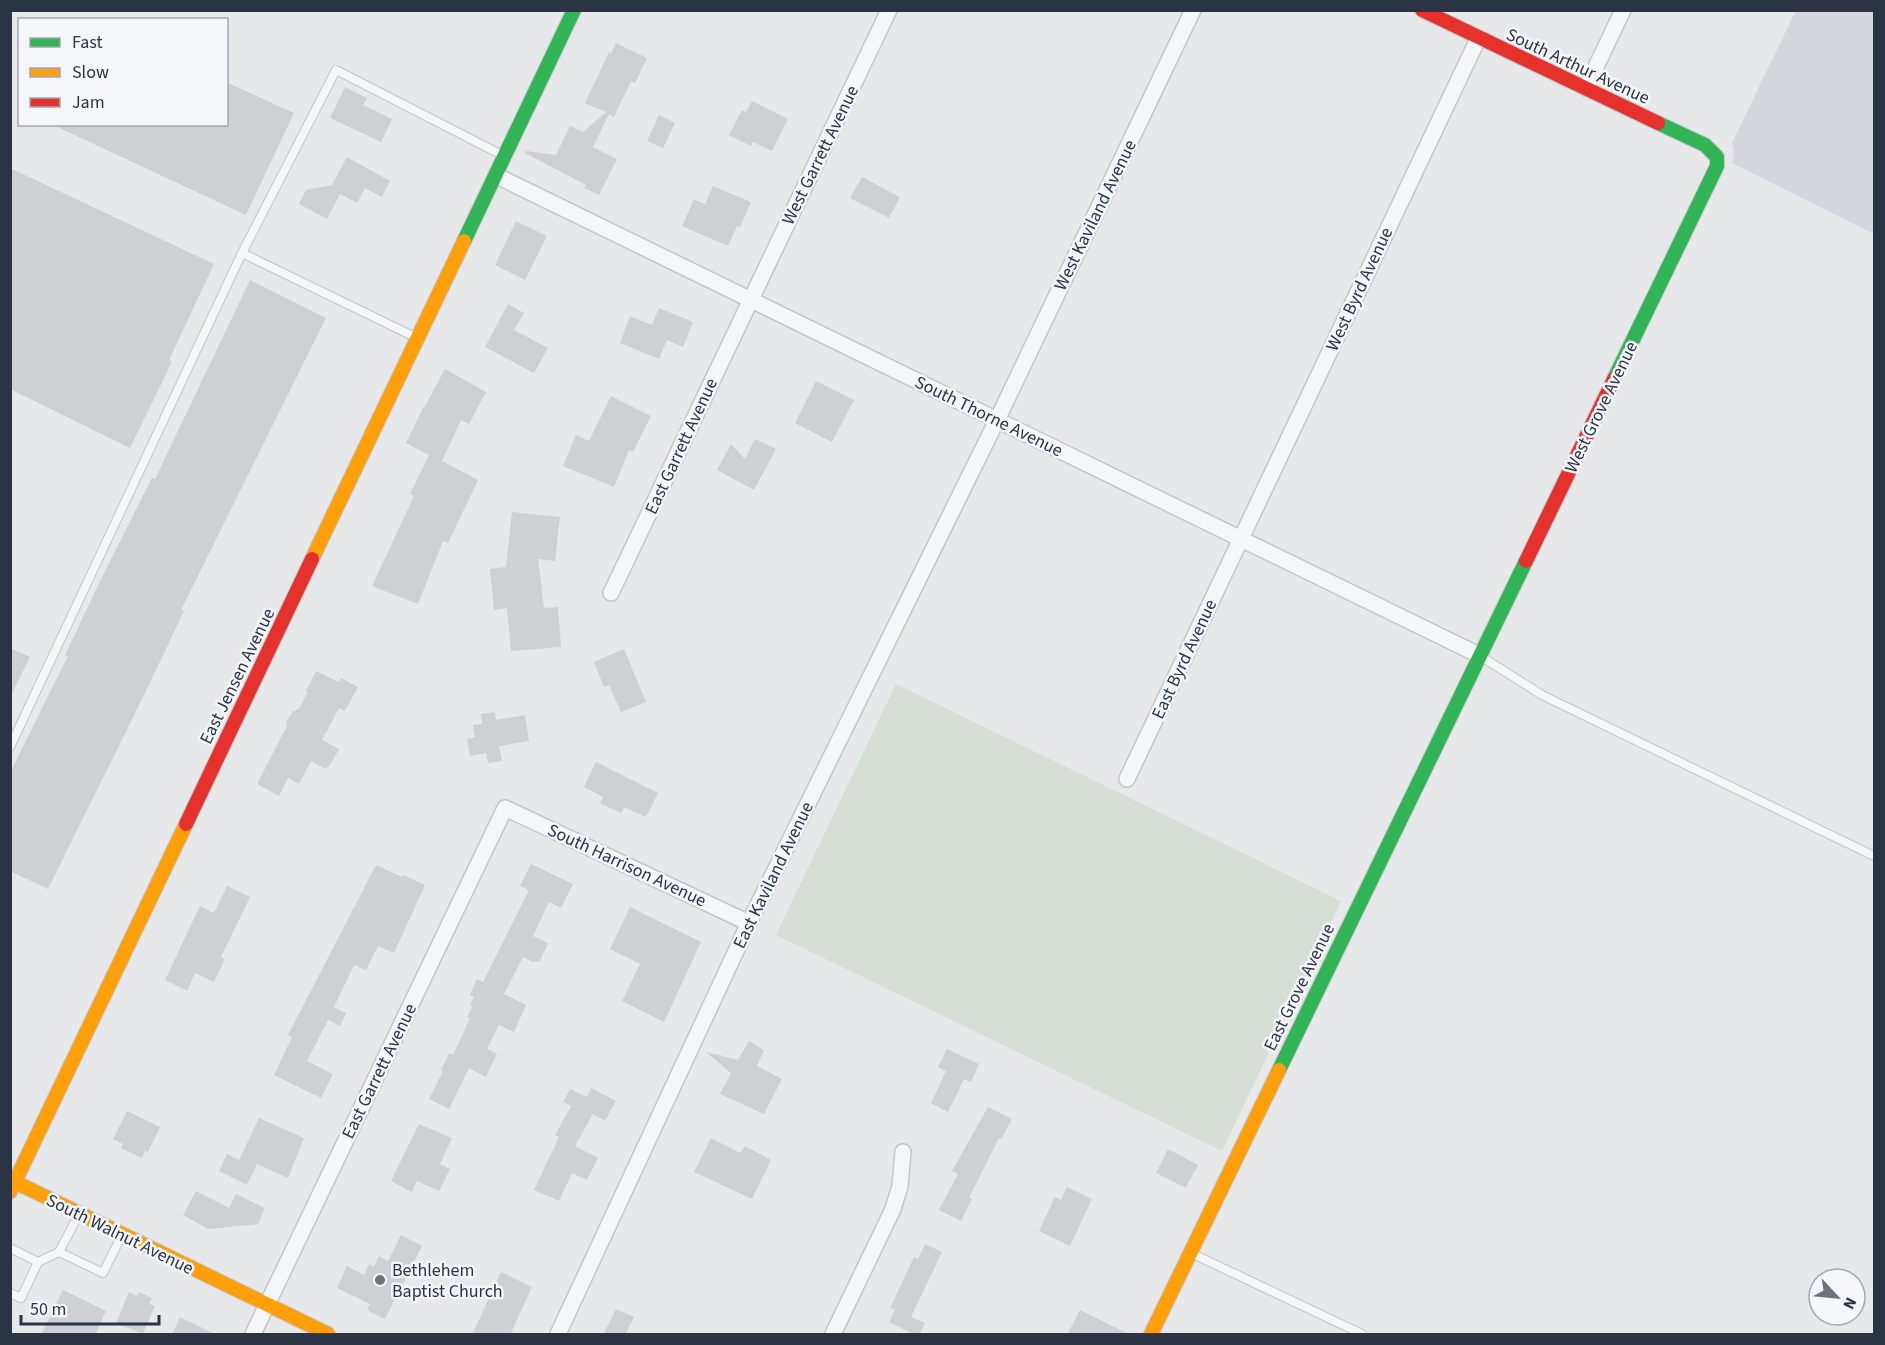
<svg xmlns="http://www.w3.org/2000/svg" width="1885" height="1345" viewBox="0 0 1885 1345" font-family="'Source Sans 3',sans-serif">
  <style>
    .built { fill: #d4d7dd }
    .green { fill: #d6ded6 }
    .building { fill: #ced0d3 }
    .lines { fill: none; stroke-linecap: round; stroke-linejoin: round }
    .lane-casing { stroke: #c4c6c8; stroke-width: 10 }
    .street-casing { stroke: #c4c6c8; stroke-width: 18 }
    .fast-casing { stroke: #c4c6c8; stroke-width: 16 }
    .slow-casing { stroke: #c4c6c8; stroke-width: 16 }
    .jam-casing { stroke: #c4c6c8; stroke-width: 16 }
    .lane { stroke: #f5f6f7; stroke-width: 8 }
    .street { stroke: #f5f6f7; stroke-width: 15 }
    .fast { stroke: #30b455; stroke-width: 14 }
    .slow { stroke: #ff9f0a; stroke-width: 14 }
    .jam { stroke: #e5322d; stroke-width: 14 }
    .poi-dot { fill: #6c737f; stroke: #f4f6f9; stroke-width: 2 }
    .labels { text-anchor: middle; stroke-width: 5; stroke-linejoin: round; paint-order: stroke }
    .street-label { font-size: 18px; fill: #2b3445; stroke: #f4f6f9 }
    .poi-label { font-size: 18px; fill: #2b3445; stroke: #f4f6f9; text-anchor: start }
  </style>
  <rect width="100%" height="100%" fill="#e6e8ea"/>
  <polygon class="built" points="1796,10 1874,11 1874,234 1732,163 1734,153 1732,143"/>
  <polygon class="green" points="896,684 1341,901 1222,1151 776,935"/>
  <g class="building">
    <polygon points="616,43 647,58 635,83 631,81 614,117 609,114 593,147 617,159 599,195 584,188 586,185 525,153 526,151 556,155 570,126 583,132 606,112 585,103 609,52 611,54"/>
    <polygon points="226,82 294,113 246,215 51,124 226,124"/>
    <polygon points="345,87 367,98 363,105 392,119 381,142 330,118"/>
    <polygon points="752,101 788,119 772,151 753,142 751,146 729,135 742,110 746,112"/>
    <polygon points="659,115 675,123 663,148 647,141"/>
    <polygon points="347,157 390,181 382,197 365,188 357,203 340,194 327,219 299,204 306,190 332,185"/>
    <polygon points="10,168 214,264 169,360 172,362 130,448 10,389"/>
    <polygon points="862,177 900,197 889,218 850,198"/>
    <polygon points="713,186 751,202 740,227 737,226 728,246 682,226 694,199 705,204"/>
    <polygon points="516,221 547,236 525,280 495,265"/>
    <polygon points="250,280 326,318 181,610 184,611 145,693 48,889 10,871 10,773 68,656 65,655 104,573 152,478 155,479"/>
    <polygon points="508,304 524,313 514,330 548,348 534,373 485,347"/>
    <polygon points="659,308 693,322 683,347 667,340 659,359 620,343 630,316 652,325"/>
    <polygon points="445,369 486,392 469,424 461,420 442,461 478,480 448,543 443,541 418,604 372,586 414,496 410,494 429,455 406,443 423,408 424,408"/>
    <polygon points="816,381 854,400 832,442 795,423"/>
    <polygon points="611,396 651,416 633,452 629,450 614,487 563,466 576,435 589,441"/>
    <polygon points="755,439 776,449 754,490 717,470 731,444 745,459"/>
    <polygon points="512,512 560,517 555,561 538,559 544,608 558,607 561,647 511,651 507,608 494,610 490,569 506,567"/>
    <polygon points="10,648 30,657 10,697"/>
    <polygon points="624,649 646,702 621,712 609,685 604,687 594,662"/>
    <polygon points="316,671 339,682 341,678 358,687 345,711 339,708 322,740 339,749 329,767 328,766 326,769 311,761 299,784 288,778 279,796 257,784 287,726 286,723 292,712 299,709 308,692 306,691"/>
    <polygon points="495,712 496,720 525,715 529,741 499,746 502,761 488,763 486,753 470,756 467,739 475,737 473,725 482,724 481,714"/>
    <polygon points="596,762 658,793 646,817 624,807 621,813 600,803 603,797 584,787"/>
    <polygon points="531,864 573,884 561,908 549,902 533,936 548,943 540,961 533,962 523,957 504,994 526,1005 514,1032 499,1025 487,1049 497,1054 486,1077 469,1068 449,1109 429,1099 443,1071 441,1070 449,1053 453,1055 470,1018 467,1017 473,1006 470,1004 474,997 470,995 477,979 483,982 529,890 520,886"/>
    <polygon points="376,865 402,877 403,875 425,885 394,953 378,946 366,970 354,965 334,1007 346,1013 340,1026 328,1020 307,1061 333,1074 321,1098 274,1075 292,1037 288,1035"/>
    <polygon points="227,886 250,897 221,957 225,959 214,982 195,973 187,991 165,980 200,906 214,913"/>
    <polygon points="630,907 701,942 664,1022 622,1001 640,964 610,949"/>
    <polygon points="749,1041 764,1050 757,1066 782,1079 764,1114 720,1094 731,1073 706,1052 738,1060"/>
    <polygon points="947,1049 979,1064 971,1082 964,1079 948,1112 931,1103 946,1071 938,1067"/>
    <polygon points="591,1088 616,1101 605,1121 593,1114 575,1146 598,1158 587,1180 572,1173 559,1201 534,1190 559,1137 555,1135 571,1106 563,1102 570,1089 587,1097"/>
    <polygon points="988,1107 1012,1119 1001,1139 999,1138 969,1198 972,1199 961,1221 939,1210 958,1174 952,1171"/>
    <polygon points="127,1111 160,1127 148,1152 145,1151 142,1158 121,1148 123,1144 113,1139"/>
    <polygon points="259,1118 304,1138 288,1178 257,1164 247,1185 219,1171 227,1154 239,1160"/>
    <polygon points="419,1124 452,1138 440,1164 450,1169 439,1191 417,1181 412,1192 391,1181"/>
    <polygon points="711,1138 740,1153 745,1146 771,1160 752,1199 694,1172"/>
    <polygon points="1168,1149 1198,1165 1186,1188 1156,1173"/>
    <polygon points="1067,1187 1092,1199 1070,1246 1039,1231 1055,1197 1061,1200"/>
    <polygon points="196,1191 229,1208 236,1194 265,1208 258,1224 208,1229 183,1215"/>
    <polygon points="401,1235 422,1246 385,1319 367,1310 370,1304 337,1288 347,1266 364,1275 369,1264 374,1266 379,1256 388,1261"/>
    <polygon points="925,1244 942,1252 911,1317 925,1323 919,1335 915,1335 889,1322 895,1309 890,1308 914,1257 918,1259"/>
    <polygon points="501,1272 532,1287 510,1335 472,1335"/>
    <polygon points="63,1290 106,1311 95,1335 41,1335"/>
    <polygon points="129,1292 137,1296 139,1292 152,1298 149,1304 155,1306 143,1334 116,1323"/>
    <polygon points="616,1309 634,1317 625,1335 603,1335"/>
    <polygon points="1080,1310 1131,1335 1067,1335"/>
    <polygon points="180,1317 217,1335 172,1335"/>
  </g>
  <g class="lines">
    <defs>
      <g id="lane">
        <polyline points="242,253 417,338"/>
        <polyline points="1482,657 1542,695 1874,856"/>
        <polyline points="10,747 242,253 336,70 502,155"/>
        <polyline points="10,1248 38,1262"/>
        <polyline points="59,1252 78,1216"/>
        <polyline points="1191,1253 1362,1334"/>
        <polyline points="10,1293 21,1298 38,1262 59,1252 103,1273 122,1235"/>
      </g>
      <g id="street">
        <polyline points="1586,88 1623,10"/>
        <polyline points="497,176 1481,656"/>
        <polyline points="611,593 889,10"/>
        <polyline points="1127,779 1478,39"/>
        <polyline points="253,1334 505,808 749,923"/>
        <polyline points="558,1334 749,923 997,420 1193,10"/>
        <polyline points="833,1334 893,1209 900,1186 903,1152"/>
      </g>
      <g id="fast">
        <polyline points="464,241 574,10"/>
        <polyline points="1614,379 1717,166 1717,157 1705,145 1658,123"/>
        <polyline points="1279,1070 1526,561"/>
      </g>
      <g id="slow">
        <polyline points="312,559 464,241"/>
        <polyline points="15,1182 328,1334"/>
        <polyline points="10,1192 186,824"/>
        <polyline points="1151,1334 1279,1070"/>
      </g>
      <g id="jam">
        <polyline points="1422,10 1658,123"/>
        <polyline points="1526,561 1614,379"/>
        <polyline points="186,824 312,559"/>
      </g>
    </defs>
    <use href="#lane" class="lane-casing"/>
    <use href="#street" class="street-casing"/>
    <use href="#fast" class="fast-casing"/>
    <use href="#slow" class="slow-casing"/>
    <use href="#jam" class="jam-casing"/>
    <use href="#lane" class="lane"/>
    <use href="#street" class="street"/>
    <use href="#fast" class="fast"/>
    <use href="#slow" class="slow"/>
    <use href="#jam" class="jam"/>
  </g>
  <circle class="poi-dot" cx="380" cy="1280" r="6"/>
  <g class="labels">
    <g class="street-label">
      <text transform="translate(1578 66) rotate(25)" y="6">South Arthur Avenue</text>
      <text transform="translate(820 155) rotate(-64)" y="6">West Garrett Avenue</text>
      <text transform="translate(1095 215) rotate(-64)" y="6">West Kaviland Avenue</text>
      <text transform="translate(1359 289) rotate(-65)" y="6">West Byrd Avenue</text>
      <text transform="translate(1601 407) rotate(-64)" y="6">West Grove Avenue</text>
      <text transform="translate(989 416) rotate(26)" y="6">South Thorne Avenue</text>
      <text transform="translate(681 446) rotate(-65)" y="6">East Garrett Avenue</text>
      <text transform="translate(1184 659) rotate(-65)" y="6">East Byrd Avenue</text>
      <text transform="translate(237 676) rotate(-64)" y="6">East Jensen Avenue</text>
      <text transform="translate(627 865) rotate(25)" y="6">South Harrison Avenue</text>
      <text transform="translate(773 875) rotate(-64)" y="6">East Kaviland Avenue</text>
      <text transform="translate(1299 987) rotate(-64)" y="6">East Grove Avenue</text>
      <text transform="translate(379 1071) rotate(-64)" y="6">East Garrett Avenue</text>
      <text transform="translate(120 1234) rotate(26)" y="6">South Walnut Avenue</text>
    </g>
    <g class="poi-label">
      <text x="392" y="1276">Bethlehem<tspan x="392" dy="21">Baptist Church</tspan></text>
    </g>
  </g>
  <rect width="1885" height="1345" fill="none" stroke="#2b3445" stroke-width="24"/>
  <rect x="18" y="18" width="210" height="108" fill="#f4f6f9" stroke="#a4a8b1" stroke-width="1.5"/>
  <rect x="30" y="38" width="30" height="9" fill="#30b455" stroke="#a4a8b1" stroke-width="1.5"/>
  <text x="72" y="48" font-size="18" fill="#2b3445">Fast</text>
  <rect x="30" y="68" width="30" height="9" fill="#ff9f0a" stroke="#a4a8b1" stroke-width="1.5"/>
  <text x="72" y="78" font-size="18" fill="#2b3445">Slow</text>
  <rect x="30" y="98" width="30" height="9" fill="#e5322d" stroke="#a4a8b1" stroke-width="1.5"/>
  <text x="72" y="108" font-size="18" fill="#2b3445">Jam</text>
  <g transform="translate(1837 1297) rotate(116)"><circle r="28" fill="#f4f6f9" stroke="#a4a8b1" stroke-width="1.5"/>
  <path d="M0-4.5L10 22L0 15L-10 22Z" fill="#6c737f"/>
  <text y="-9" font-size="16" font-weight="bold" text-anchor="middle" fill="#2b3445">N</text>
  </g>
  <path d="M21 1315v9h138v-9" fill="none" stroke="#2b3445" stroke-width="3"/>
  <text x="30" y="1315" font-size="18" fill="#2b3445" stroke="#f4f6f9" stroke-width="4.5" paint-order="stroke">50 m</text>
</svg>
